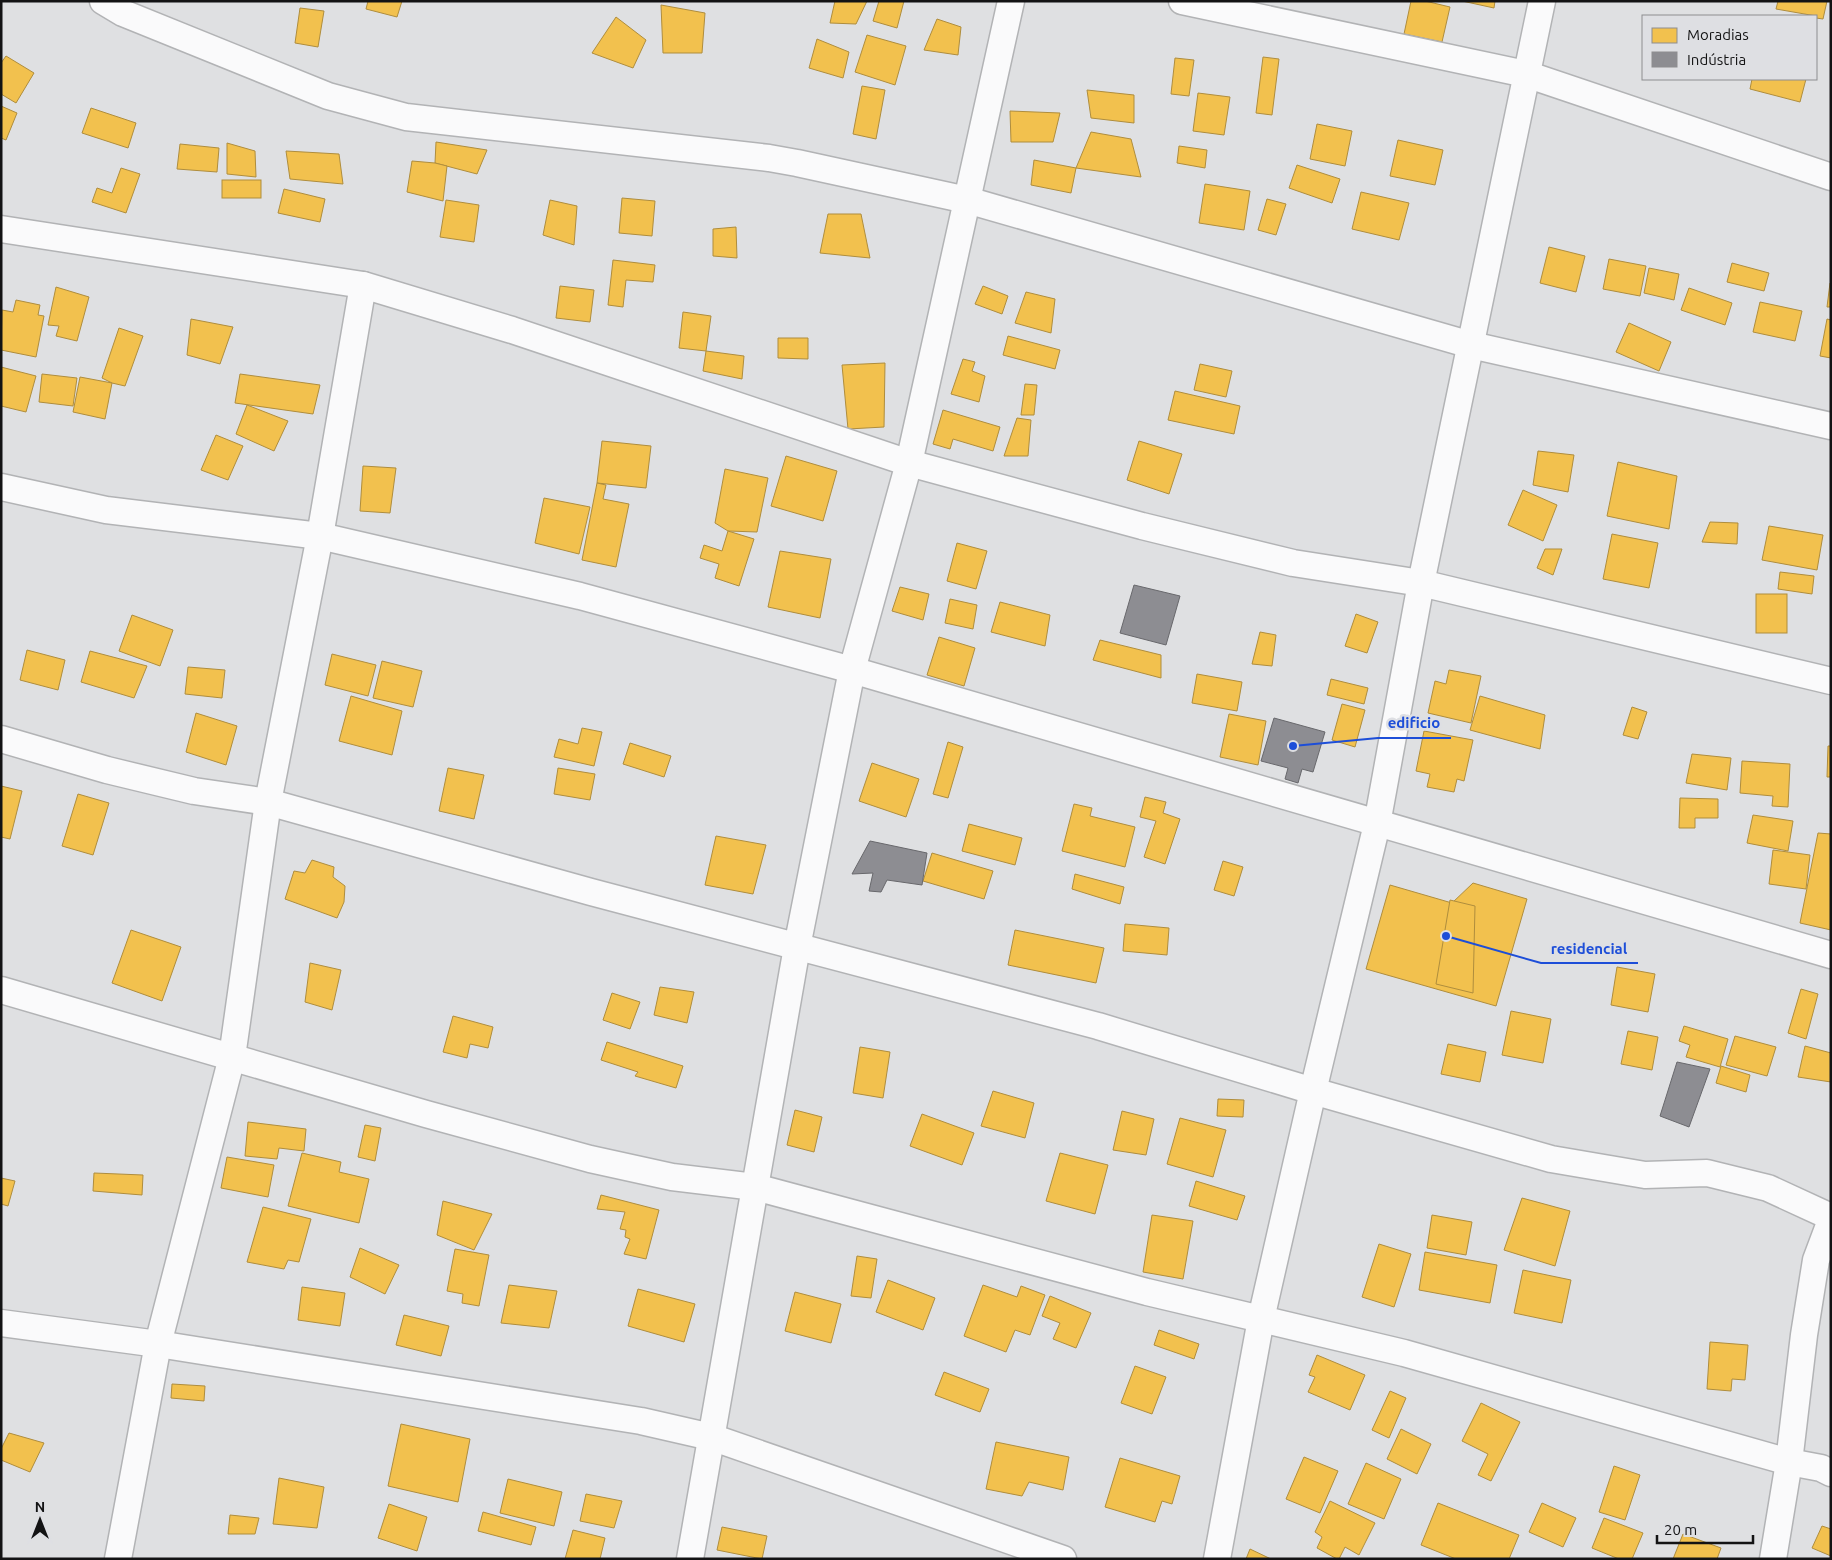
<svg xmlns="http://www.w3.org/2000/svg" width="1832" height="1560" viewBox="0 0 1832 1560" font-family="Ubuntu,sans-serif">
  <style>
    .homes { fill: #f2c14e; stroke: #af8d3d }
    .industry { fill: #8d8d92; stroke: #68686c }
    .lines { fill: none; stroke-linecap: round; stroke-linejoin: round }
    .minor-casing { stroke: #b2b3b5; stroke-width: 29 }
    .minor { stroke: #fafafb; stroke-width: 26 }
    .leader { fill: none; stroke: #1d4ed8; stroke-width: 2 }
    .callout-dot { fill: #1d4ed8; stroke: #dedfe3; stroke-width: 2 }
    .callout-label { font-size: 15px; text-anchor: middle; font-weight: bold; fill: #1d4ed8; stroke: #dedfe3; stroke-width: 5; stroke-linejoin: round; paint-order: stroke }
  </style>
  <rect width="100%" height="100%" fill="#dfe0e2"/>
  <g class="homes">
    <polygon points="368,1 402,1 397,17 366,9"/>
    <polygon points="835,1 867,1 856,24 830,23"/>
    <polygon points="879,1 904,1 897,28 873,21"/>
    <polygon points="1411,1 1425,1 1450,7 1442,42 1404,34"/>
    <polygon points="1462,1 1495,1 1494,8"/>
    <polygon points="1778,1 1827,1 1823,19 1816,18 1816,16 1776,9"/>
    <polygon points="661,5 705,13 702,53 663,53"/>
    <polygon points="300,8 324,11 318,47 295,43"/>
    <polygon points="616,17 646,40 633,68 592,53"/>
    <polygon points="937,19 961,27 958,55 924,50"/>
    <polygon points="867,35 906,46 895,85 855,72"/>
    <polygon points="817,39 849,52 843,78 809,68"/>
    <polygon points="6,56 34,73 16,103 1,94 1,63"/>
    <polygon points="1263,57 1279,59 1272,115 1256,113"/>
    <polygon points="1175,58 1194,60 1189,96 1171,94"/>
    <polygon points="1752,79 1806,79 1800,102 1750,89"/>
    <polygon points="862,86 885,90 876,139 853,134"/>
    <polygon points="1087,90 1134,95 1134,123 1091,118"/>
    <polygon points="1198,93 1230,97 1224,135 1193,131"/>
    <polygon points="1,106 17,113 6,140 1,138"/>
    <polygon points="91,108 136,123 128,148 82,133"/>
    <polygon points="1010,111 1060,113 1053,142 1011,142"/>
    <polygon points="1317,124 1352,131 1345,166 1310,159"/>
    <polygon points="1091,132 1131,139 1141,177 1076,168"/>
    <polygon points="1398,140 1443,150 1435,185 1390,176"/>
    <polygon points="436,142 487,150 477,174 435,163"/>
    <polygon points="227,143 255,151 256,177 227,174"/>
    <polygon points="180,144 219,148 217,172 177,169"/>
    <polygon points="1179,146 1207,150 1205,168 1177,163"/>
    <polygon points="286,151 339,154 343,184 290,179"/>
    <polygon points="1034,160 1076,168 1071,193 1031,185"/>
    <polygon points="412,161 435,163 447,166 443,201 407,192"/>
    <polygon points="1297,165 1340,179 1332,203 1289,188"/>
    <polygon points="121,168 140,174 126,213 92,202 97,188 112,193"/>
    <rect x="222" y="180" width="39" height="18"/>
    <polygon points="1205,184 1250,191 1244,230 1199,223"/>
    <polygon points="284,189 325,199 320,222 278,213"/>
    <polygon points="1361,192 1409,203 1399,240 1352,229"/>
    <polygon points="622,198 655,201 652,236 619,233"/>
    <polygon points="1267,199 1286,204 1276,235 1258,230"/>
    <polygon points="446,200 479,205 474,242 440,237"/>
    <polygon points="550,200 577,206 574,245 543,235"/>
    <polygon points="828,214 861,214 870,258 820,253"/>
    <polygon points="736,227 737,258 713,256 713,229"/>
    <polygon points="1549,247 1585,256 1576,292 1540,283"/>
    <polygon points="1609,259 1646,266 1640,296 1603,289"/>
    <polygon points="613,260 655,265 653,282 626,280 623,307 608,305"/>
    <polygon points="1732,263 1769,273 1764,291 1727,282"/>
    <polygon points="1649,268 1679,274 1674,300 1644,293"/>
    <polygon points="1830,283 1831,283 1831,307 1827,307"/>
    <polygon points="560,286 594,290 590,322 556,318"/>
    <polygon points="983,286 1008,296 1002,314 975,304"/>
    <polygon points="56,287 89,297 77,341 56,336 59,326 48,325"/>
    <polygon points="1689,288 1732,303 1725,325 1681,310"/>
    <polygon points="1026,292 1055,299 1051,333 1015,323"/>
    <polygon points="16,300 40,305 38,315 44,316 36,357 1,350 2,310 13,312"/>
    <polygon points="1760,302 1802,311 1795,341 1753,332"/>
    <polygon points="683,312 711,316 706,351 679,348"/>
    <polygon points="191,319 233,327 220,364 187,355"/>
    <polygon points="1827,319 1831,320 1831,358 1820,356"/>
    <polygon points="1629,323 1671,342 1659,371 1616,352"/>
    <polygon points="119,328 143,336 125,386 112,383 102,378"/>
    <polygon points="1008,336 1060,350 1055,369 1003,355"/>
    <polygon points="778,338 808,338 808,359 778,358"/>
    <polygon points="706,351 744,356 742,379 703,371"/>
    <polygon points="963,359 975,362 972,371 985,376 979,402 951,394"/>
    <polygon points="885,363 884,427 848,429 842,365"/>
    <polygon points="1200,364 1232,371 1226,397 1194,390"/>
    <polygon points="1,367 36,376 26,412 1,406"/>
    <polygon points="42,374 77,378 73,406 39,402"/>
    <polygon points="240,374 320,385 313,414 235,403"/>
    <polygon points="80,377 112,383 105,419 73,412"/>
    <polygon points="1025,384 1037,385 1034,415 1021,415"/>
    <polygon points="1175,391 1240,406 1234,434 1168,420"/>
    <polygon points="247,405 288,421 274,451 236,434"/>
    <polygon points="943,410 1000,427 993,451 953,439 950,449 933,444"/>
    <polygon points="1017,418 1031,420 1028,456 1004,456"/>
    <polygon points="216,435 243,446 228,480 201,470"/>
    <polygon points="602,441 651,446 646,488 597,483"/>
    <polygon points="1139,441 1182,454 1169,494 1127,480"/>
    <polygon points="1538,451 1574,455 1568,492 1533,485"/>
    <polygon points="786,456 837,471 823,521 771,506"/>
    <polygon points="1618,462 1677,476 1669,529 1607,516"/>
    <polygon points="363,466 396,468 390,513 360,511"/>
    <polygon points="725,469 768,478 757,532 728,531 715,523"/>
    <polygon points="597,483 606,485 603,499 629,504 616,567 582,560"/>
    <polygon points="1523,490 1557,505 1543,541 1508,525"/>
    <polygon points="544,498 590,507 579,554 535,543"/>
    <polygon points="1710,522 1738,523 1737,544 1702,542"/>
    <polygon points="1769,526 1823,535 1817,570 1762,560"/>
    <polygon points="728,531 754,539 739,586 715,578 719,564 700,558 704,545 722,551"/>
    <polygon points="1612,534 1658,543 1649,588 1603,579"/>
    <polygon points="957,543 987,551 976,589 947,581"/>
    <polygon points="1545,549 1562,549 1553,575 1537,568"/>
    <polygon points="780,551 831,559 820,618 768,607"/>
    <polygon points="1780,572 1814,576 1812,594 1778,589"/>
    <polygon points="900,587 929,594 923,620 892,611"/>
    <rect x="1756" y="594" width="31" height="39"/>
    <polygon points="950,599 977,605 973,629 945,623"/>
    <polygon points="1000,602 1050,615 1045,646 991,632"/>
    <polygon points="1356,614 1378,622 1367,653 1345,646"/>
    <polygon points="132,615 173,630 160,666 119,651"/>
    <polygon points="1260,632 1276,635 1272,666 1252,664"/>
    <polygon points="939,637 975,648 964,686 927,675"/>
    <polygon points="1100,640 1161,655 1161,678 1093,660"/>
    <polygon points="27,650 65,660 58,690 20,680"/>
    <polygon points="90,651 147,666 134,698 81,682"/>
    <polygon points="332,654 376,665 368,696 325,685"/>
    <polygon points="382,661 422,671 413,707 373,698"/>
    <polygon points="188,667 225,670 222,698 185,694"/>
    <polygon points="1449,670 1481,676 1471,723 1428,713 1435,681 1446,684"/>
    <polygon points="1197,674 1242,682 1237,711 1192,703"/>
    <polygon points="1331,679 1368,688 1364,704 1327,695"/>
    <polygon points="351,696 402,711 392,755 339,741"/>
    <polygon points="1480,696 1545,715 1540,749 1470,730"/>
    <polygon points="1342,704 1365,710 1355,747 1332,740"/>
    <polygon points="1632,707 1647,712 1638,739 1623,735"/>
    <polygon points="196,713 237,726 226,765 186,752"/>
    <polygon points="1229,714 1266,721 1258,765 1220,757"/>
    <polygon points="582,728 602,732 594,766 554,757 559,739 578,744"/>
    <polygon points="1424,731 1473,740 1464,781 1457,779 1454,792 1427,787 1430,774 1416,771"/>
    <polygon points="948,742 963,747 948,798 933,794"/>
    <polygon points="630,743 671,756 664,777 623,764"/>
    <polygon points="1828,746 1831,746 1831,777 1827,777"/>
    <polygon points="1692,754 1731,758 1727,790 1686,783"/>
    <polygon points="1742,761 1790,764 1788,807 1772,806 1773,796 1740,793"/>
    <polygon points="872,763 919,779 906,817 859,801"/>
    <polygon points="448,768 484,775 474,819 439,811"/>
    <polygon points="558,768 595,774 590,800 554,794"/>
    <polygon points="1,786 22,791 10,839 1,837"/>
    <polygon points="78,794 109,803 93,855 62,846"/>
    <polygon points="1145,797 1166,802 1163,813 1180,819 1165,864 1144,857 1156,821 1140,817"/>
    <polygon points="1680,798 1718,799 1718,818 1695,818 1695,828 1679,828"/>
    <polygon points="1074,804 1092,808 1090,816 1135,827 1125,867 1062,851"/>
    <polygon points="1753,815 1793,821 1788,851 1747,843"/>
    <polygon points="969,824 1022,838 1015,865 962,851"/>
    <polygon points="1818,833 1831,834 1831,930 1800,923"/>
    <polygon points="716,836 766,845 753,894 705,885"/>
    <polygon points="1773,850 1810,855 1806,889 1769,884"/>
    <polygon points="932,853 993,871 984,899 923,881"/>
    <polygon points="312,860 334,867 333,877 345,886 344,902 337,918 285,899 294,871 305,873"/>
    <polygon points="1223,861 1243,867 1234,896 1214,890"/>
    <polygon points="1075,874 1124,887 1120,904 1072,889"/>
    <polygon points="1473,883 1527,899 1496,1006 1366,969 1390,885 1452,903"/>
    <polygon points="1450,900 1475,906 1473,993 1436,984"/>
    <polygon points="1125,924 1169,928 1167,955 1123,951"/>
    <polygon points="131,930 181,947 162,1001 112,983"/>
    <polygon points="1015,930 1104,948 1096,983 1008,965"/>
    <polygon points="310,963 341,970 332,1010 305,1002"/>
    <polygon points="1617,967 1655,974 1648,1012 1611,1005"/>
    <polygon points="660,987 694,992 687,1023 654,1015"/>
    <polygon points="1801,989 1818,994 1806,1039 1788,1033"/>
    <polygon points="612,993 640,1002 630,1029 603,1020"/>
    <polygon points="1511,1011 1551,1019 1543,1063 1502,1055"/>
    <polygon points="453,1016 493,1027 488,1048 470,1044 467,1058 443,1052"/>
    <polygon points="1684,1026 1728,1039 1720,1067 1686,1057 1690,1045 1679,1041"/>
    <polygon points="1628,1031 1658,1037 1652,1070 1621,1064"/>
    <polygon points="1735,1036 1776,1047 1767,1076 1726,1065"/>
    <polygon points="607,1042 683,1066 676,1088 635,1076 638,1072 601,1060"/>
    <polygon points="1448,1044 1486,1052 1480,1082 1441,1074"/>
    <polygon points="1805,1046 1831,1053 1831,1082 1798,1077"/>
    <polygon points="860,1047 890,1052 883,1098 853,1093"/>
    <polygon points="1721,1066 1750,1075 1746,1092 1716,1083"/>
    <polygon points="993,1091 1034,1103 1025,1138 981,1126"/>
    <polygon points="1218,1099 1244,1100 1243,1117 1217,1116"/>
    <polygon points="795,1110 822,1117 814,1152 787,1145"/>
    <polygon points="1122,1111 1154,1119 1146,1155 1113,1150"/>
    <polygon points="922,1114 974,1133 962,1165 910,1146"/>
    <polygon points="1180,1118 1226,1130 1213,1177 1167,1164"/>
    <polygon points="248,1122 306,1129 304,1151 279,1148 277,1159 245,1156"/>
    <polygon points="365,1125 381,1128 375,1161 358,1157"/>
    <polygon points="302,1153 341,1162 339,1172 369,1179 359,1223 288,1206"/>
    <polygon points="1060,1153 1108,1165 1095,1214 1046,1201"/>
    <polygon points="227,1157 274,1165 268,1197 221,1188"/>
    <polygon points="94,1173 143,1175 142,1195 93,1191"/>
    <polygon points="1,1178 15,1181 8,1206 1,1204"/>
    <polygon points="1196,1181 1245,1196 1237,1220 1189,1206"/>
    <polygon points="601,1195 659,1210 646,1259 624,1254 630,1239 625,1237 626,1230 620,1229 625,1212 597,1209"/>
    <polygon points="1522,1198 1570,1211 1555,1266 1504,1250"/>
    <polygon points="443,1201 492,1214 474,1250 437,1235"/>
    <polygon points="263,1207 311,1219 299,1262 288,1260 284,1269 247,1262"/>
    <polygon points="1152,1215 1193,1221 1183,1279 1143,1272"/>
    <polygon points="1432,1215 1472,1222 1466,1255 1427,1248"/>
    <polygon points="1379,1244 1411,1254 1394,1307 1362,1297"/>
    <polygon points="360,1248 399,1265 385,1294 350,1277"/>
    <polygon points="455,1249 489,1255 479,1306 462,1303 463,1294 447,1291"/>
    <polygon points="1425,1252 1497,1265 1490,1303 1419,1290"/>
    <polygon points="857,1256 877,1259 871,1298 851,1296"/>
    <polygon points="1523,1270 1571,1280 1562,1323 1514,1313"/>
    <polygon points="888,1280 935,1298 923,1330 876,1312"/>
    <polygon points="509,1285 557,1291 549,1328 501,1323"/>
    <polygon points="983,1285 1017,1297 1021,1286 1045,1295 1030,1335 1015,1330 1006,1352 964,1336"/>
    <polygon points="302,1287 345,1293 340,1326 298,1320"/>
    <polygon points="638,1289 695,1304 684,1342 628,1326"/>
    <polygon points="795,1292 841,1304 831,1343 785,1331"/>
    <polygon points="1050,1296 1091,1313 1076,1348 1053,1339 1060,1323 1042,1316"/>
    <polygon points="404,1315 449,1326 441,1356 396,1345"/>
    <polygon points="1159,1330 1199,1344 1194,1359 1154,1345"/>
    <polygon points="1710,1342 1748,1345 1745,1380 1732,1379 1731,1391 1707,1389"/>
    <polygon points="1317,1355 1365,1375 1350,1410 1308,1392 1315,1377 1309,1375"/>
    <polygon points="1135,1366 1166,1377 1152,1414 1121,1403"/>
    <polygon points="944,1372 989,1389 980,1412 935,1395"/>
    <polygon points="172,1384 205,1386 204,1401 171,1398"/>
    <polygon points="1390,1391 1406,1398 1389,1438 1372,1430"/>
    <polygon points="1481,1403 1520,1422 1491,1481 1478,1475 1488,1454 1462,1441"/>
    <polygon points="401,1424 470,1439 458,1502 388,1486"/>
    <polygon points="1401,1429 1431,1444 1417,1474 1387,1459"/>
    <polygon points="9,1433 44,1443 30,1472 1,1460 1,1449"/>
    <polygon points="996,1442 1069,1457 1063,1490 1029,1482 1022,1496 986,1489"/>
    <polygon points="1304,1457 1338,1471 1320,1513 1286,1499"/>
    <polygon points="1120,1458 1180,1476 1172,1504 1162,1501 1155,1522 1105,1507"/>
    <polygon points="1366,1463 1401,1479 1384,1519 1348,1504"/>
    <polygon points="1614,1466 1640,1475 1625,1520 1599,1512"/>
    <polygon points="279,1478 324,1487 317,1528 273,1524"/>
    <polygon points="508,1479 562,1492 554,1526 500,1513"/>
    <polygon points="586,1494 622,1501 614,1528 580,1521"/>
    <polygon points="1330,1501 1375,1523 1359,1555 1345,1547 1339,1559 1337,1559 1317,1548 1322,1537 1315,1532"/>
    <polygon points="1438,1503 1519,1535 1509,1559 1456,1559 1421,1545"/>
    <polygon points="1542,1503 1576,1518 1563,1547 1529,1532"/>
    <polygon points="389,1504 427,1517 417,1551 378,1538"/>
    <polygon points="483,1512 536,1527 531,1545 478,1531"/>
    <polygon points="230,1515 259,1518 255,1534 228,1534"/>
    <polygon points="1604,1518 1643,1533 1632,1559 1619,1559 1592,1548"/>
    <polygon points="1822,1526 1831,1529 1831,1556 1812,1548"/>
    <polygon points="722,1527 767,1536 762,1559 717,1550"/>
    <polygon points="573,1530 605,1538 600,1559 565,1559"/>
    <polygon points="1683,1534 1721,1548 1717,1559 1673,1559"/>
    <polygon points="1250,1549 1271,1559 1246,1559"/>
  </g>
  <g class="industry">
    <polygon points="1134,585 1180,596 1166,645 1120,633"/>
    <polygon points="1274,718 1325,732 1313,772 1302,769 1298,783 1285,779 1288,768 1261,761"/>
    <polygon points="870,841 927,853 922,885 887,880 881,892 869,891 873,873 852,874"/>
    <polygon points="1677,1062 1710,1069 1689,1127 1660,1116"/>
  </g>
  <g class="lines">
    <defs>
      <g id="minor">
        <polyline points="103,1 123,13 328,96 406,117 769,158 797,163 967,200 1471,345 1831,426"/>
        <polyline points="1182,1 1526,74 1831,177"/>
        <polyline points="1,229 363,285 512,330 909,463 1142,526 1293,563 1421,583 1831,681"/>
        <polyline points="1,487 106,510 320,536 580,596 852,670 1831,955"/>
        <polyline points="1,739 107,770 194,791 268,802 591,892 1098,1026 1313,1091 1551,1159 1645,1175 1707,1173 1768,1188 1831,1217"/>
        <polyline points="1,990 426,1114 590,1159 672,1177 755,1187 1147,1292 1404,1353 1789,1462 1821,1468 1831,1473"/>
        <polyline points="1,1323 158,1344 641,1421 711,1437 1063,1559"/>
        <polyline points="118,1559 158,1344 232,1057 268,802 320,536 363,285"/>
        <polyline points="690,1559 797,947 852,670 909,463 1011,1"/>
        <polyline points="1217,1559 1261,1319 1313,1091 1377,824 1421,583 1542,1"/>
        <polyline points="1773,1559 1789,1462 1804,1335 1816,1260 1831,1220"/>
      </g>
    </defs>
    <use href="#minor" class="minor-casing"/>
    <use href="#minor" class="minor"/>
  </g>
  <path class="leader" d="M1293 746L1378 738H1451M1446 936L1541 963H1638"/>
  <g class="callout-dot">
    <circle cx="1293" cy="746" r="5"/>
    <circle cx="1446" cy="936" r="5"/>
  </g>
  <g class="callout-label">
    <text x="1414" y="728">edificio</text>
    <text x="1589" y="954">residencial</text>
  </g>
  <rect width="1832" height="1560" fill="none" stroke="#131314" stroke-width="5"/>
  <rect x="1642" y="15" width="175" height="65" fill="#dedfe3" stroke="#8d8d90"/>
  <rect x="1652" y="28" width="25" height="15" fill="#f2c14e" stroke="#8d8d90"/>
  <text x="1687" y="40" font-size="15" fill="#131314">Moradias</text>
  <rect x="1652" y="52" width="25" height="15" fill="#8d8d92" stroke="#8d8d90"/>
  <text x="1687" y="65" font-size="15" fill="#131314">Indústria</text>
  <g transform="translate(40 1520)" stroke="#dedfe3" stroke-width="4" paint-order="stroke">
  <path d="M0-4L9 19L0 12L-9 19Z" fill="#131314"/>
  <text y="-8" font-size="14" font-weight="bold" text-anchor="middle" fill="#131314">N</text>
  </g>
  <path d="M1657 1535v8h96v-8" fill="none" stroke="#131314" stroke-width="2.5"/>
  <text x="1664" y="1535" font-size="15" fill="#131314" stroke="#dedfe3" stroke-width="4" paint-order="stroke">20 m</text>
</svg>
